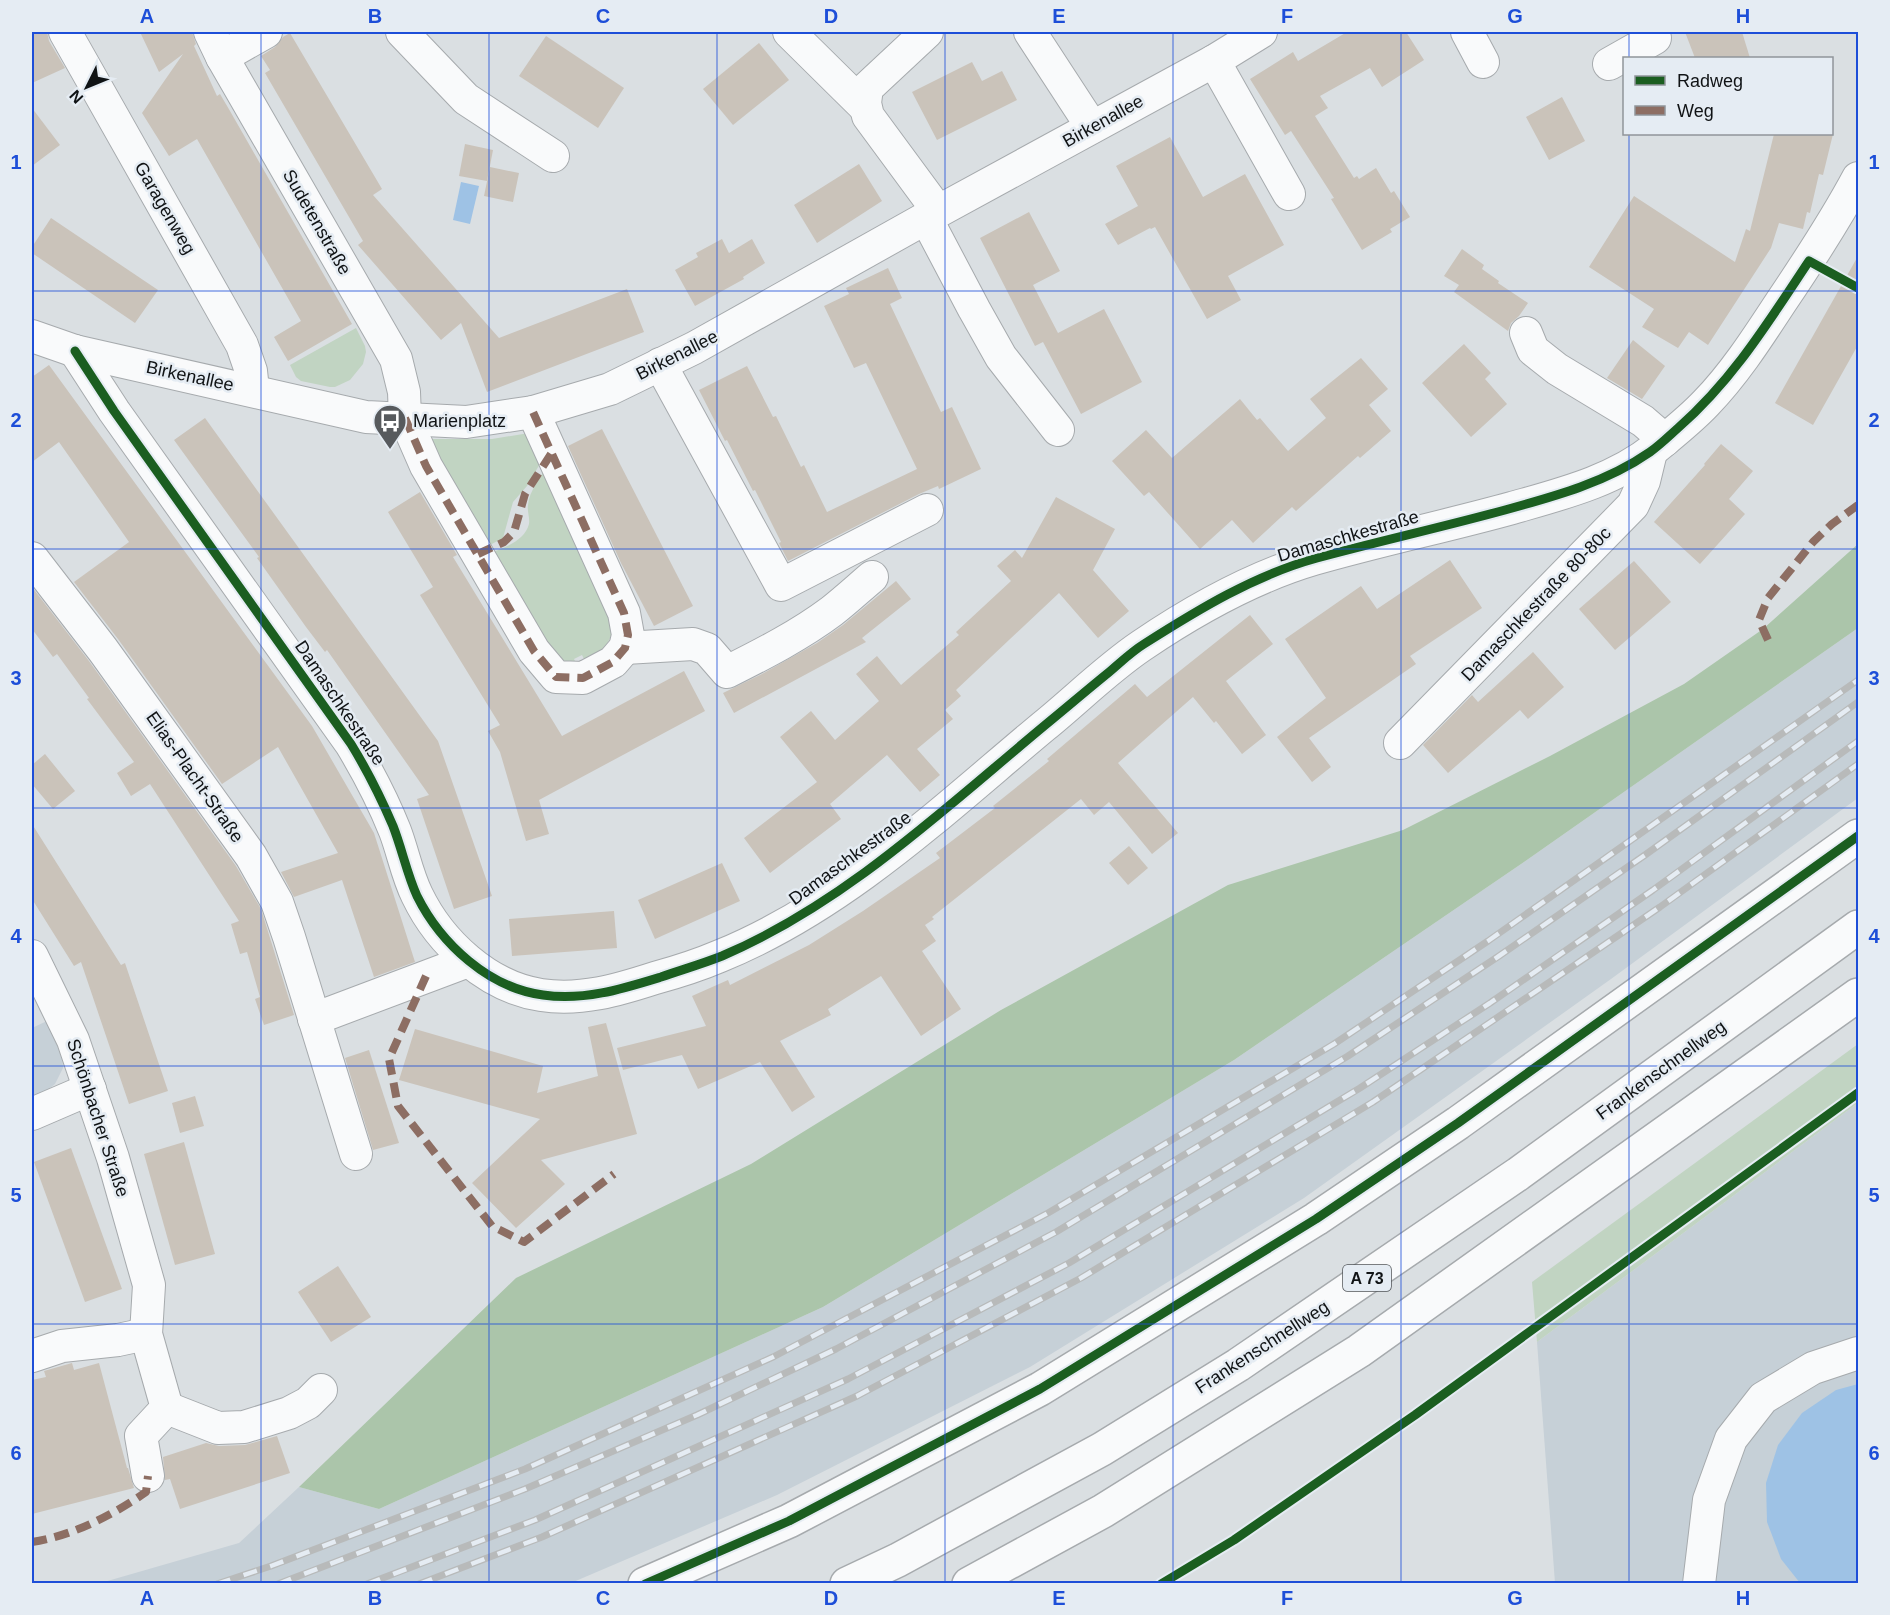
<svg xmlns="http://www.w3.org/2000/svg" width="1890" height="1615" viewBox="0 0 1890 1615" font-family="Helvetica,sans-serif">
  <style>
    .built { fill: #c6d0d7 }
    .green { fill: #c1d4c2 }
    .forest { fill: #abc5aa }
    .water { fill: #9ec2e5 }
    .building { fill: #cac3ba }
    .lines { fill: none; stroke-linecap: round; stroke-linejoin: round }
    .minor-casing { stroke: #a6aaad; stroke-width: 34 }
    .major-casing { stroke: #a6aaad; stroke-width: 36 }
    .highway-casing { stroke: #a6aaad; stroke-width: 36 }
    .minor { stroke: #f9fafb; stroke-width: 32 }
    .major { stroke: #f9fafb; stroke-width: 33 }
    .highway { stroke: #f9fafb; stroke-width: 33 }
    .rail-casing { stroke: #b8baba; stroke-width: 7 }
    .rail { stroke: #e5ecf3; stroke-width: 4.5; stroke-dasharray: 14; stroke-linecap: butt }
    .quiet { stroke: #8d6e63; stroke-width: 8; stroke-dasharray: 15 8; stroke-linecap: butt }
    .cycleway-casing { stroke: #e5ecf3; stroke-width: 13 }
    .cycleway { stroke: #1b5e20; stroke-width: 9 }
    .grid { fill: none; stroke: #1d4ed8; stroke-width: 1.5; stroke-opacity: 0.55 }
    .labels { text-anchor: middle; stroke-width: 5; stroke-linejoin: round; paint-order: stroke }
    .shield { fill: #e5ecf3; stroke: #505458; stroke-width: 1.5 }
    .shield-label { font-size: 16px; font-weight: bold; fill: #101315 }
    .street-label { font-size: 18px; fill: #101315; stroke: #e5ecf3 }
    .poi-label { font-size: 18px; fill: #101315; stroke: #e5ecf3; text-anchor: start }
    .neatline { fill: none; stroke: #1d4ed8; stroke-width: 2 }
    .grid-label { font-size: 20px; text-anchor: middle; font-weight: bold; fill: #1d4ed8 }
  </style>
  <rect width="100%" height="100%" fill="#dadfe2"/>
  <g class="built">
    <polygon points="1858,628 1858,798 1611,979 1304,1198 1030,1367 777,1495 571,1583 97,1584 239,1543 299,1487 379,1509 823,1307 1234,1060 1524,862"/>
    <polygon points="47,1021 62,1052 63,1068 55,1084 46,1091 32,1097 32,1028"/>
    <polygon points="1858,1103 1858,1583 1555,1583 1537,1342"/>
  </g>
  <g class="green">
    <polygon points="356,328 365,346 366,352 363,364 350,380 335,387 330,387 301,381 296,377 290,365"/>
    <polygon points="529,433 544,457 527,486 513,502 503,538 490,545 429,448 433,439 492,439"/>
    <path d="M547,466L615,622C610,644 605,650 585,661L582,655L574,659L576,663L561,660L554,656L487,554C502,549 525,541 529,524C530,518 527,511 528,505C529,491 541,477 547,466Z"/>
    <polygon points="1858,1044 1858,1103 1537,1342 1532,1282"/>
  </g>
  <polygon class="forest" points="1858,544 1858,628 1524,862 1234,1060 823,1307 379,1509 299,1487 516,1278 751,1164 1001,1010 1228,885 1403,830 1550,756 1684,684 1763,629"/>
  <g class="water">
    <polygon points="461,182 479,186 470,224 453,220"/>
    <polygon points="1858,1384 1858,1583 1800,1583 1781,1559 1767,1522 1766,1483 1778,1445 1802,1413 1836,1390"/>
  </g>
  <g class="building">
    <polygon points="32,32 47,32 49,41 65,68 32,83"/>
    <polygon points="140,32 192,32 196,44 194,46 217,96 220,94 230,111 352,324 288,361 274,337 301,321 197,139 169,156 142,113 183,54 159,72"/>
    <polygon points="1347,32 1406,32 1424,60 1382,87 1370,68 1320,96 1328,108 1315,116 1354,178 1357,176 1359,179 1376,168 1391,193 1394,191 1410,217 1390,229 1392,232 1362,250 1331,199 1334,198 1291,131 1285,135 1250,79 1293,52 1298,61"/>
    <polygon points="1685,32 1742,32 1750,58 1695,58"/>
    <polygon points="290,33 382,189 373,195 499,338 627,289 644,332 487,392 461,323 441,340 358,245 363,241 265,73 270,70 261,56 275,47 283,37"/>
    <polygon points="546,36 624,88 598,128 519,76"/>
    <polygon points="759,43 789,80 733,125 703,89"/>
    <polygon points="972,62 982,81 1002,71 1017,100 937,140 912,92"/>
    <polygon points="1562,97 1585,141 1549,160 1526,117"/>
    <polygon points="32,108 60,145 32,166"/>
    <polygon points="1774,134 1833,134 1823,175 1819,174 1810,213 1807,212 1803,229 1779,223 1771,248 1708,345 1689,332 1678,348 1642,327 1654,309 1589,267 1634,196 1735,262 1746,229 1750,231"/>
    <polygon points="1170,137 1203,197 1245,174 1284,245 1228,276 1241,300 1207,319 1155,227 1151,229 1150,228 1118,245 1105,224 1138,206 1116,166"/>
    <polygon points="465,144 493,150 487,181 459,176"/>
    <polygon points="859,164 882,201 817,243 794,205"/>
    <polygon points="490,167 519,173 513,202 484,196"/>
    <polygon points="1029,212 1060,271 1033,285 1058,333 1104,309 1142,382 1081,414 1043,342 1035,346 980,238"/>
    <polygon points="51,218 158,290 135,323 32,253 32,247"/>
    <polygon points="722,239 729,253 752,239 765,263 743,277 744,279 695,306 675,270 698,257 696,253"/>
    <polygon points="1462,249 1484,265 1482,269 1499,281 1498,283 1528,303 1519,316 1511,323 1508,331 1454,292 1459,285 1444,276"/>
    <polygon points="1858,256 1858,345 1813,425 1775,403"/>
    <polygon points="888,268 902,298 890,304 941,412 952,407 981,469 939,489 938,486 919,494 788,561 779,543 781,542 755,490 753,491 727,440 725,441 699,390 747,366 773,417 776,416 801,467 804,465 827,512 917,469 866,363 854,368 824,306 849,294 846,288"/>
    <polygon points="1633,340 1665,366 1642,399 1607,378"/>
    <polygon points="1464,344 1491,373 1485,379 1507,404 1471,437 1422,383"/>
    <polygon points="1361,358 1388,389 1369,405 1391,431 1360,458 1358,456 1296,511 1292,507 1253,543 1232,520 1200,549 1149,492 1144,496 1112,461 1146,430 1172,458 1240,399 1257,420 1260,418 1288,451 1326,418 1310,399"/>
    <polygon points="49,365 312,726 374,833 415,962 374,977 342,880 294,897 281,872 338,853 278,747 222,784 118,639 74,582 129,542 59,442 32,462 32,377"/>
    <polygon points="205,418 438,741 492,896 454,909 417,799 429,795 327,650 325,652 306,627 257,558 259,557 174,440"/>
    <polygon points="602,429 693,606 654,626 621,563 568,446"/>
    <polygon points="1721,444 1753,471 1729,499 1745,514 1700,564 1654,522 1705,465 1704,464"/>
    <polygon points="420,492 457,555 453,557 562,736 684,671 705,711 539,800 549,834 526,841 500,752 488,731 500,725 420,595 433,587 388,512"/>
    <polygon points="1056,497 1115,529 1093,570 1129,611 1098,638 1059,593 956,690 961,696 945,710 953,719 917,749 940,775 920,792 887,755 830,804 841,819 770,873 744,838 817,782 780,737 811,711 835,740 879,701 856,674 877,656 901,685 959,635 956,632 1011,581 997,566 1015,550 1022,558"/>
    <polygon points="1450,560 1482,608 1410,656 1416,664 1309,738 1331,767 1312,782 1277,737 1326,698 1285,639 1361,586 1377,609"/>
    <polygon points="1634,561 1671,602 1615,650 1579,609"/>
    <polygon points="896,581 911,599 862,638 866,642 734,713 723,693 762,674 817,643 843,625"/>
    <polygon points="32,587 89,661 236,866 261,909 294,1015 264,1025 255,999 260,997 247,952 240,954 231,924 239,921 150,784 131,796 117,773 134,762 87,699 89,698 57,654 53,657 32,629"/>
    <polygon points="1250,615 1273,644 1226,681 1266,735 1242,754 1216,721 1214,723 1193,697 1118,763 1178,833 1152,854 1109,802 1094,815 1081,799 932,917 934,919 925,925 936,941 922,951 961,1009 921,1036 881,976 828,1009 831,1015 780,1041 815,1097 792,1112 760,1062 698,1089 682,1055 623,1070 617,1048 706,1026 692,996 728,980 730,985 809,945 863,911 940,858 936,853 995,808 993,806 1049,761 1047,759 1135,684 1147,697"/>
    <polygon points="1533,652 1564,687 1528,719 1520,710 1448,773 1423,745 1472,695 1478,702"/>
    <polygon points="45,754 75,791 53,809 32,784 32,765"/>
    <polygon points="32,824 121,965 125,963 168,1091 129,1104 81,962 74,966 32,899"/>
    <polygon points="1129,846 1148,868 1128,885 1109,863"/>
    <polygon points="722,863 740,901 655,939 638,900"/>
    <polygon points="614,911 617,948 512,956 509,919"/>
    <polygon points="606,1023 637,1134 541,1160 565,1184 516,1228 472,1183 540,1119 399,1080 415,1029 543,1066 537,1093 598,1076 588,1027"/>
    <polygon points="369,1050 399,1143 373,1150 345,1058"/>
    <polygon points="195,1096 204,1126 180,1133 172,1103"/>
    <polygon points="184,1142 215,1254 175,1265 144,1154"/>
    <polygon points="71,1148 122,1289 85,1302 34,1162"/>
    <polygon points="338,1266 371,1317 331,1342 298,1292"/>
    <polygon points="72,1363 74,1370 99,1363 127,1468 128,1468 134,1488 32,1514 32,1380 46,1377 44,1371"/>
    <polygon points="277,1436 290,1473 180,1509 170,1479 165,1480 163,1457 206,1443 219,1446 245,1445"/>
  </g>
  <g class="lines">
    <defs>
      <g id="minor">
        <polyline points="65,32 242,345 251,371 253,390"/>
        <polyline points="210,32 222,57 396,359 404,392 405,418 426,466 534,651 556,677 583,678 613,662 625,648 628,635 624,613 533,412"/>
        <polyline points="402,32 466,99 553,156"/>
        <polyline points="789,32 865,107"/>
        <polyline points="927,32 867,88 865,103 868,116 938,211"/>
        <polyline points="1030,32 1092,127"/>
        <polyline points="1467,32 1483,62"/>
        <polyline points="222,57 266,32"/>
        <polyline points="1214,61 1289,194"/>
        <polyline points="1609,64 1655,38 1653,32"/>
        <polyline points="926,218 974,309 1001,357 1058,430"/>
        <polyline points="1526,333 1533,350 1557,369 1643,421 1665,440"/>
        <polyline points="32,336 75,351 366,417 466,422 533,412 610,389 694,348 926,218 1214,61 1261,32"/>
        <path d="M75,351L114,411L351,744C368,772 383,801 395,831C403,852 407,875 417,895C440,943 488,987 541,995C581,1001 618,990 655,978C677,972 699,965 720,956C843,906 943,810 1044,726C1076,700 1107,669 1141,646C1194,610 1253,577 1314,559C1380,540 1447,526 1512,508C1561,494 1614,481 1655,448C1672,434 1691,419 1706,403C1735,373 1758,337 1781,302C1808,262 1835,221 1858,178"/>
        <polyline points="660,364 781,585 927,510"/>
        <polyline points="32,558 103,650 251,856 277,902 289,937 356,1154"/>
        <path d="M625,648L693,644L707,649L727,672C763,654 800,635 832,611C846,600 859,588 872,577"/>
        <polyline points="1400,743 1633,505 1644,481 1651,452"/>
        <polyline points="32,956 73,1040 113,1158 149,1285 146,1334 167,1408 141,1436 148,1476"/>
        <polyline points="314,1019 468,961"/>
        <polyline points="32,1114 90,1089"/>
        <polyline points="32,1356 62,1346 118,1340 146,1334"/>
        <polyline points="167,1408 218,1428 244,1427 289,1413 308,1403 321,1390"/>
        <polyline points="1699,1584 1709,1500 1731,1439 1763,1398 1813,1368 1858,1353"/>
      </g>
      <polyline id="major" points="645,1584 789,1521 1040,1389 1316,1219 1458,1123 1858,836"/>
      <g id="highway">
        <polyline points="847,1584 898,1560 1102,1449 1238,1365 1518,1174 1858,927"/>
        <polyline points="969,1584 1103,1511 1359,1351 1858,995"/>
      </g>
    </defs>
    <use href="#minor" class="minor-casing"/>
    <use href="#major" class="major-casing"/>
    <use href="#highway" class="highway-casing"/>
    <use href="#minor" class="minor"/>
    <use href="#major" class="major"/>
    <use href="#highway" class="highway"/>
    <defs>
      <g id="rail">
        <polyline points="217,1584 271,1566 525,1469 773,1357 1048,1213 1334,1044 1488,941 1858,680"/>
        <polyline points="278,1584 525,1489 697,1415 836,1349 1056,1232 1348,1056 1499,956 1645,855 1858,702"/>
        <polyline points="367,1584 535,1520 848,1379 1069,1263 1360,1088 1490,1003 1653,890 1858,741"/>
        <polyline points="419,1584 542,1537 857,1396 1081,1278 1373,1102 1660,907 1858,764"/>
      </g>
    </defs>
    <use href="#rail" class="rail-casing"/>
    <use href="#rail" class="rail"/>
    <g class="quiet">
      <polyline points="405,418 426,466 534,651 556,677 583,678 613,662 625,648 628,635 624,613 533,412"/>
      <polyline points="478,554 504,542 514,532 525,494 551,454"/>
      <polyline points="1768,640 1759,620 1768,598 1813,542 1832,524 1858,505"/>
      <polyline points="426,976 389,1059 398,1106 492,1226 524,1242 614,1174"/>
      <path d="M32,1542C72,1536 113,1515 146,1492L148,1476"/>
    </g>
    <defs>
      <g id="cycleway">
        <path d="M75,351L114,411L351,744C367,770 381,798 393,826C402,849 407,874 417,896C441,944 489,988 543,995C584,1001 622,989 661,977C681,970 702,964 722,956C844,904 944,809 1044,726C1066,708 1087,690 1108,673C1120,663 1131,652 1144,644C1199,609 1255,575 1317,558C1380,541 1443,527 1505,510C1556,496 1607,482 1650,452C1660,445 1669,436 1678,428C1733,380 1769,321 1809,261L1858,288"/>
        <polyline points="645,1584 789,1521 1040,1389 1316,1219 1458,1123 1858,836"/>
        <polyline points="1161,1584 1234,1540 1415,1415 1858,1093"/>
      </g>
    </defs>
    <use href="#cycleway" class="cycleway-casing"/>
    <use href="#cycleway" class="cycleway"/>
  </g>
  <path class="grid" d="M261,32V1584M489,32V1584M717,32V1584M945,32V1584M1173,32V1584M1401,32V1584M1629,32V58M1629,134V1584M32,291H1858M32,549H1858M32,808H1858M32,1066H1858M32,1324H1858"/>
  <defs>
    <symbol id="bus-pin" viewBox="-11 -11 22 30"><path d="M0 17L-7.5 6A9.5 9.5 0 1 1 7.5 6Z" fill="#575a5d" stroke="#e5ecf3"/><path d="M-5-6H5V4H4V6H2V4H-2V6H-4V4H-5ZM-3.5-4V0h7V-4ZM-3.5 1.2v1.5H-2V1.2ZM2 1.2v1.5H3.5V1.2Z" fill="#fff"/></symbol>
  </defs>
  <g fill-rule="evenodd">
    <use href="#bus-pin" x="371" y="402" width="38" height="52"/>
  </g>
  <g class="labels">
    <rect class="shield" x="1343" y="1265" width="48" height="26" rx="4.5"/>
    <g class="shield-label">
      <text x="1367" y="1284">A 73</text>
    </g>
    <g class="street-label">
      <text transform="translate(1103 121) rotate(-29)" y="6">Birkenallee</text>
      <text transform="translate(165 208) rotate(60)" y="6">Garagenweg</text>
      <text transform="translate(317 222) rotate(60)" y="6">Sudetenstraße</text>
      <text transform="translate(677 355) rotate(-27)" y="6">Birkenallee</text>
      <text transform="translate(190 376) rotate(12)" y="6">Birkenallee</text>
      <text transform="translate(1348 536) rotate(-16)" y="6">Damaschkestraße</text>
      <text transform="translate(1536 604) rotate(-46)" y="6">Damaschkestraße 80-80c</text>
      <text transform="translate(340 703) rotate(56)" y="6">Damaschkestraße</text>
      <text transform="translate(195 777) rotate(55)" y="6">Elias-Placht-Straße</text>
      <text transform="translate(850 858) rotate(-36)" y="6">Damaschkestraße</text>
      <text transform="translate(1661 1070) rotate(-36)" y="6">Frankenschnellweg</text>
      <text transform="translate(98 1118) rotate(72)" y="6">Schönbacher Straße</text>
      <text transform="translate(1262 1347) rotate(-33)" y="6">Frankenschnellweg</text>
    </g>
    <g class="poi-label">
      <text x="413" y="427">Marienplatz</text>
    </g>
  </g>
  <rect width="1890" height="1615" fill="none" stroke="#e5ecf3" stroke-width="66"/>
  <rect x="1623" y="57" width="210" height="78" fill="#e5ecf3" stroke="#90959a" stroke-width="1.5"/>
  <rect x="1635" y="76" width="30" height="9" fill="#1b5e20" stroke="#90959a" stroke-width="1.5"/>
  <text x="1677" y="87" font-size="18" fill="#101315">Radweg</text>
  <rect x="1635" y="106" width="30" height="9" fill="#8d6e63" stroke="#90959a" stroke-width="1.5"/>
  <text x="1677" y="117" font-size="18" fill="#101315">Weg</text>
  <g transform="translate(87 87) rotate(227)" stroke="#e5ecf3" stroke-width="4.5" paint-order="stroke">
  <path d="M0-4.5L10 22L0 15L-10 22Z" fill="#101315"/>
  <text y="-9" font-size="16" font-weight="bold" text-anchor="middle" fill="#101315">N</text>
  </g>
  <rect x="33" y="33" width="1824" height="1549" class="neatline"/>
  <g class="grid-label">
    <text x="147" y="23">A</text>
    <text x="375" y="23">B</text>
    <text x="603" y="23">C</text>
    <text x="831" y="23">D</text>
    <text x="1059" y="23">E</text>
    <text x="1287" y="23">F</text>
    <text x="1515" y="23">G</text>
    <text x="1743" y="23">H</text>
    <text x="16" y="169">1</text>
    <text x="1874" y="169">1</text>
    <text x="16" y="427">2</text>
    <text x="1874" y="427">2</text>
    <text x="16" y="685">3</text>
    <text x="1874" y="685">3</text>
    <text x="16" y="943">4</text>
    <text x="1874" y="943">4</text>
    <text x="16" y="1202">5</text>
    <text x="1874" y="1202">5</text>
    <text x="16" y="1460">6</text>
    <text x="1874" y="1460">6</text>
    <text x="147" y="1605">A</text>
    <text x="375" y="1605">B</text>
    <text x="603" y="1605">C</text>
    <text x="831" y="1605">D</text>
    <text x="1059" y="1605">E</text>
    <text x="1287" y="1605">F</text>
    <text x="1515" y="1605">G</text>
    <text x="1743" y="1605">H</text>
  </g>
</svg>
